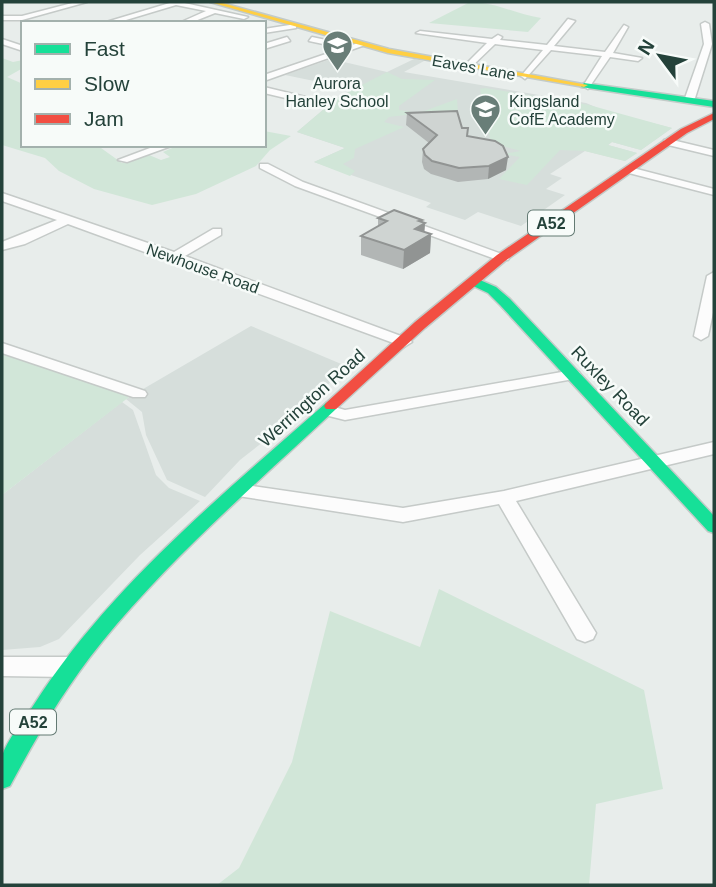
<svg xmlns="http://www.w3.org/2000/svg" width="716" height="887" viewBox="0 0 716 887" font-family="Helvetica,sans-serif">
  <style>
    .built { fill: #d6dedb }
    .green { fill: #d1e6d8 }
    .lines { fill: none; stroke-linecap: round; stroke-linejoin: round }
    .street-casing { stroke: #c5cac8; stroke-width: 3 }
    .fast-casing { stroke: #c3cbc8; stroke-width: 3 }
    .slow-casing { stroke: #c3cbc8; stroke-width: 3 }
    .jam-casing { stroke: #c3cbc8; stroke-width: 3 }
    .street { fill: #fcfcfc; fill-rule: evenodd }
    .fast { fill: #16e098; fill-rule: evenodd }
    .slow { fill: #ffcf43; fill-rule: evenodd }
    .jam { fill: #f24e42; fill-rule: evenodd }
    .wall { fill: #b2b6b5 }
    .shaded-wall { fill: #919493 }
    .building { fill: #cfd4d2; stroke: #919493; stroke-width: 2 }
    .labels { text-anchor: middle; stroke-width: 5; stroke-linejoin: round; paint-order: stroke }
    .far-street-label { font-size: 16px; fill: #24423a; stroke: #f7fbf9 }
    .far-poi-label { font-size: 16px; fill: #24423a; stroke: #f7fbf9 }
    .shield { fill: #f7fbf9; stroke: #637a73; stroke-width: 2 }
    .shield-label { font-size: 16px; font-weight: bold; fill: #24423a }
    .street-label { font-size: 18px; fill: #24423a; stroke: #f7fbf9 }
  </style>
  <rect width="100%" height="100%" fill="#e8edeb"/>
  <g class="built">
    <polygon points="331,59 387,72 414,59 424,61 404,72 586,103 605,111 672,128 641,150 612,142 608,145 637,153 625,161 585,151 550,174 562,178 546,189 565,195 521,226 478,212 465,220 426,207 431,203 314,162 345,148 297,132 337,98 353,89 285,75"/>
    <polygon points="251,326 346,366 301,412 240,460 205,497 167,480 146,435 142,412 126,399"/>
    <polygon points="122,402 133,410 156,475 169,488 200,501 140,555 59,639 40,647 2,650 2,495"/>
  </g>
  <g class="green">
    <path d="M470,2C495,2 516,14 541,18L528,32L429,23Z"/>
    <polygon points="2,58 13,62 23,60 23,68 7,77 23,84 23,145 105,145 101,148 122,163 149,155 161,160 170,157 163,152 179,145 264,145 264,131 291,136 270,150 256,166 196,194 152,205 94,189 59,171 45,158 2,145"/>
    <polygon points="387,72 402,79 435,80 399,106 399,110 419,113 457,99 458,114 440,111 389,117 384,122 404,127 355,149 354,158 343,164 355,171 350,176 314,162 345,148 297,132 337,98"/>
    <polygon points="485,88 589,105 672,128 641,150 612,142 608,145 637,153 625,161 585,151 560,150 527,185 499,179 520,157 503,154 521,151 491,143 480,89"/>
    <polygon points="2,351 129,397 2,495"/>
    <polygon points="439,589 644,690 663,789 596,804 589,885 217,885 239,868 292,762 330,611 420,647"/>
  </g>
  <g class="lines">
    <defs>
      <g id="street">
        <polygon points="76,2 87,2 22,20 2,20 2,16 22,16"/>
        <polygon points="173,2 180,2 248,17 244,19 215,13 190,23 179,23 206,11 176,5 116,23 103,23"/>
        <polygon points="568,19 575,21 554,46 605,52 624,25 628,27 613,53 642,58 638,61 610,57 588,89 583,86 602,56 551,50 525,79 521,76 543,50 495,44 468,70 465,65 487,43 416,33 420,31 492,39 498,35 502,37 500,40 547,45"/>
        <polygon points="705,22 709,24 712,44 695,98 690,101 685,98 704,44 701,24"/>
        <polygon points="296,24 296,28 264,33 264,29"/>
        <polygon points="287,37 290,41 264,49 264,44"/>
        <polygon points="312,37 345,44 346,46 342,48 309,41"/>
        <polygon points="2,39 23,46 23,51 2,44"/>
        <polygon points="358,43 365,45 264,81 264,75"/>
        <polygon points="264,87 314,99 316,101 311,104 264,93"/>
        <polygon points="668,139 714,150 714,156 664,144 664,140"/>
        <polygon points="158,145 174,145 127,162 118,160"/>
        <polygon points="260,164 268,164 303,182 510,257 508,260 498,260 295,186 260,168"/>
        <polygon points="629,167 714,189 714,195 625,172 625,168"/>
        <polygon points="2,193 174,252 213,229 221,229 221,235 185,256 409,339 412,342 404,347 399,345 68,224 25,244 2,250 2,242 57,220 2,201"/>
        <polygon points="714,272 714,308 708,336 701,340 694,336 707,276"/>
        <polygon points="2,343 145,391 147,394 145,397 133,397 2,353"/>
        <polygon points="573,370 579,372 581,375 579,378 345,420 321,414 319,410 327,405 345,410"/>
        <polygon points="714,442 714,454 516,501 596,633 593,639 585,642 577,639 499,504 403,522 238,496 229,490 238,484 403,508 504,491"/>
        <polygon points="68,657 76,660 79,667 76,674 68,677 2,676 2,657"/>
      </g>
      <g id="fast">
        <polygon points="584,83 714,101 714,107 581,87"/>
        <polygon points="473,277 496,287 510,299 714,516 714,533 708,531 500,305 488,293 469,284 467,281"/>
        <path d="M331,401L338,406L336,409C256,484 171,557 102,642C66,686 37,736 10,786L2,789C2,779 0,765 2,756C7,740 23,721 33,706C109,587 221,496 326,403Z"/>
      </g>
      <polygon id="slow" points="210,2 219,2 389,49 588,85 584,87 388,53"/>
      <polygon id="jam" points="714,113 714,119 687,133 505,261 425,328 336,409 326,409 324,406 326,403 415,322 497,255 681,129"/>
    </defs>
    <use href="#street" class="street-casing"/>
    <use href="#fast" class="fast-casing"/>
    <use href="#slow" class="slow-casing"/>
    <use href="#jam" class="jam-casing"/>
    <use href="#street" class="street"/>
    <use href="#fast" class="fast"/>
    <use href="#slow" class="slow"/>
    <use href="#jam" class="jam"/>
  </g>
  <g class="wall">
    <polygon points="407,113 462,128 468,128 467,136 506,170 488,179 458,182 431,174 424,169 422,162 423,149 429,143 406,125"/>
    <polygon points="378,218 425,223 424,232 431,234 430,253 403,269 361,255 361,236 378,226"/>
  </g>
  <g class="shaded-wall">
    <polygon points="508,157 506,170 488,179 489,166"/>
    <polygon points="422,220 422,225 425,223 424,238 431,234 430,253 403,269 404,250 419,221"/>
  </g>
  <g class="building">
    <polygon points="457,111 462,128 468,128 467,136 495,141 503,146 508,157 489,166 459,168 432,161 425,155 423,149 437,135 407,113"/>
    <polygon points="394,210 422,220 419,221 425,223 415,229 431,234 404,250 361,236 387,221 378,218"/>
  </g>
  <defs>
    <symbol id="school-pin" viewBox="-11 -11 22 30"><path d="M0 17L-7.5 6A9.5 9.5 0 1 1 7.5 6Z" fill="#697e78" stroke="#f7fbf9"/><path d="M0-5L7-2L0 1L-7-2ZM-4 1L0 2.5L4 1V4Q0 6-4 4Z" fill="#fff"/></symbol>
  </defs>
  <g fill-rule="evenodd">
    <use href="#school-pin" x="320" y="28" width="35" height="47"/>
    <use href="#school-pin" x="468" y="92" width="35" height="47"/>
  </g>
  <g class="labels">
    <g class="far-street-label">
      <text transform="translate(474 67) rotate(10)" y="6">Eaves Lane</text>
      <text transform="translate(203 268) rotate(20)" y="6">Newhouse Road</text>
    </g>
    <g class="far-poi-label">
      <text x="337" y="89">Aurora<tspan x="337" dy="18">Hanley School</tspan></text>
      <text x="509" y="107" text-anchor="start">Kingsland<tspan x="509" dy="18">CofE Academy</tspan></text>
    </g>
    <g class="shield">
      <rect x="528" y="210.5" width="46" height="25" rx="5"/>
      <rect x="10" y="709.5" width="46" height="25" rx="5"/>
    </g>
    <g class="shield-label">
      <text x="551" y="229">A52</text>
      <text x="33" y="728">A52</text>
    </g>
    <g class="street-label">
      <text transform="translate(610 386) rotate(46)" y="6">Ruxley Road</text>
      <text transform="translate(312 398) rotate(-42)" y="6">Werrington Road</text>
    </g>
  </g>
  <rect width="716" height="887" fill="none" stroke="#24423a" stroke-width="7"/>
  <rect x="21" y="21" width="245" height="126" fill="#f7fbf9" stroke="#a3b1ad" stroke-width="2"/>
  <rect x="35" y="44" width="35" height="10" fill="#16e098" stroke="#a3b1ad" stroke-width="2"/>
  <text x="84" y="56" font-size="21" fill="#24423a">Fast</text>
  <rect x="35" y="79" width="35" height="10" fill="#ffcf43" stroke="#a3b1ad" stroke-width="2"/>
  <text x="84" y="91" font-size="21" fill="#24423a">Slow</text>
  <rect x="35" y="114" width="35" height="10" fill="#f24e42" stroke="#a3b1ad" stroke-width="2"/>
  <text x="84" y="126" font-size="21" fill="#24423a">Jam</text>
  <g transform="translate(660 56) rotate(302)" stroke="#f7fbf9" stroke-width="5" paint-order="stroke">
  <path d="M0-5L12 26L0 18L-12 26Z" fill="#24423a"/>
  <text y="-10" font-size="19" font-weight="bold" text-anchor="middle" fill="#24423a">N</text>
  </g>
</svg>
